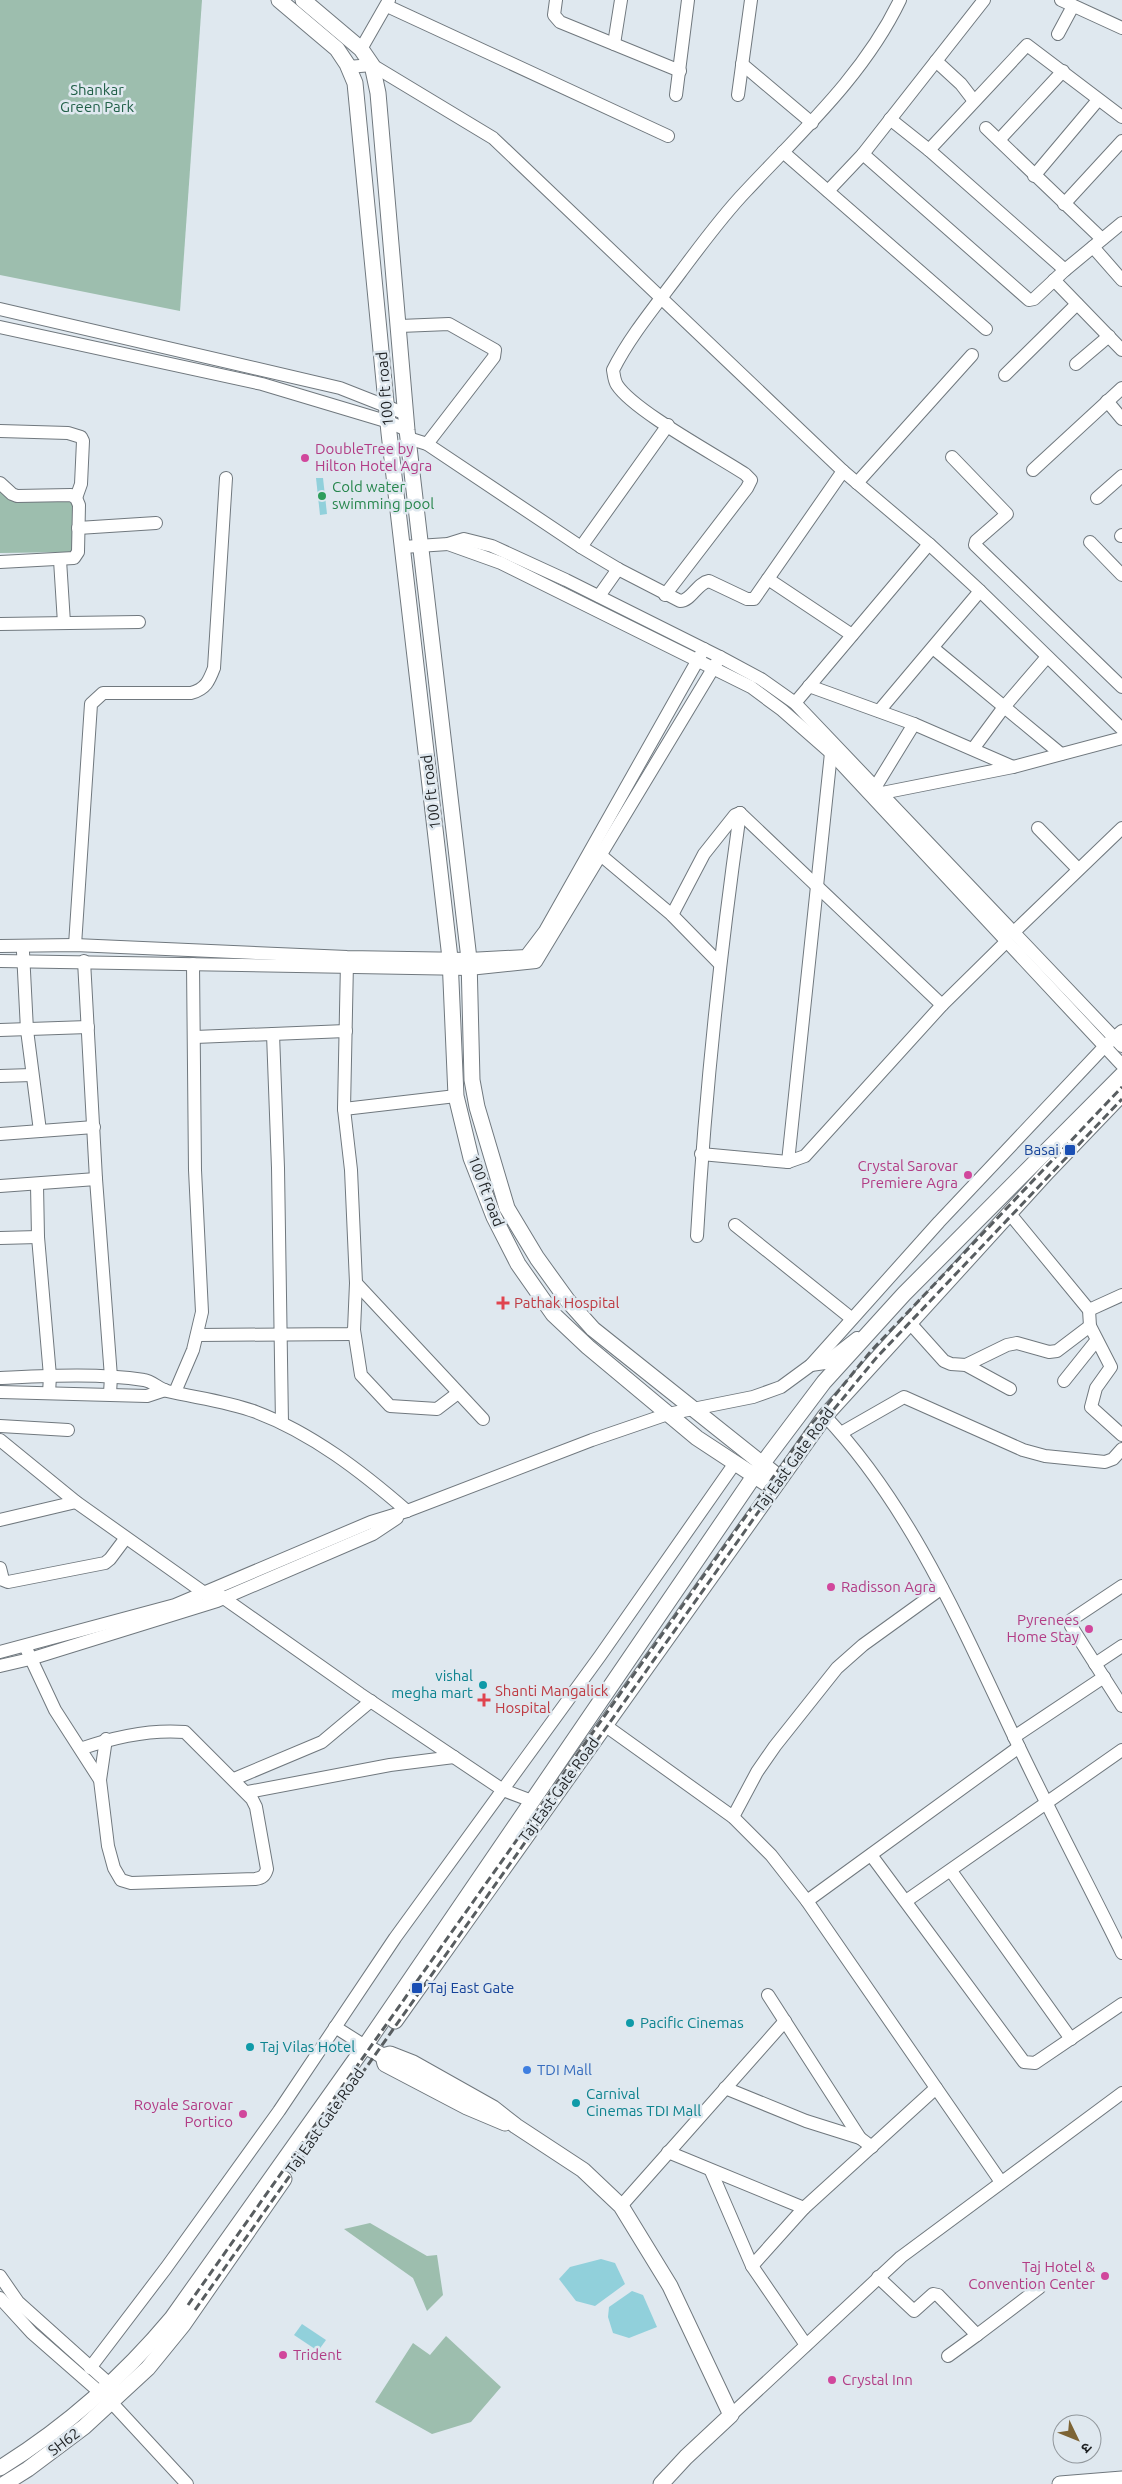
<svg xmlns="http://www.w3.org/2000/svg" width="1122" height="2484" viewBox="0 0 1122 2484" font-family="Ubuntu,'Noto Sans Devanagari',sans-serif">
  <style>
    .green { fill: #9dbeae }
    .water { fill: #91d0db }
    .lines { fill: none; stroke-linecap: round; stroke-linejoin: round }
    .minor-casing { stroke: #70787e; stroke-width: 14 }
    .major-casing { stroke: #70787e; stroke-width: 17 }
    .minor { stroke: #fff; stroke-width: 12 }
    .major { stroke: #fff; stroke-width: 15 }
    .rail { stroke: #585d60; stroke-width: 3; stroke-dasharray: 8 4; stroke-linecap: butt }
    .hotel-dot { fill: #d1479c; stroke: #dfe8ef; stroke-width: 2 }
    .leisure-dot { fill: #2e9e5b; stroke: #dfe8ef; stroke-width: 2 }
    .transit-dot { fill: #1a4fb4; stroke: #dfe8ef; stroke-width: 2 }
    .health-dot { fill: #e0444e; stroke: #dfe8ef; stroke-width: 2 }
    .culture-dot { fill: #0f9aa8; stroke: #dfe8ef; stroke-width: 2 }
    .shop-dot { fill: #3f7fe0; stroke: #dfe8ef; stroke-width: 2 }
    .labels { text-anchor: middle; stroke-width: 5; stroke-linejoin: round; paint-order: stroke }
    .park-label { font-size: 15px; fill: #216048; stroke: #dfe8ef }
    .street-label { font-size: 15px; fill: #1e2123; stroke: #dfe8ef }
    .hotel-label { font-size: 15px; fill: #b23c85; stroke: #dfe8ef; text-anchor: start }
    .leisure-label { font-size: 15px; fill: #27864d; stroke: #dfe8ef; text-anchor: start }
    .transit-label { font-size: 15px; fill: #164399; stroke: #dfe8ef; text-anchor: end }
    .health-label { font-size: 15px; fill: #be3a42; stroke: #dfe8ef; text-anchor: start }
    .culture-label { font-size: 15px; fill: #0d838f; stroke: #dfe8ef; text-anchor: start }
    .shop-label { font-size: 15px; fill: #366cbe; stroke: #dfe8ef; text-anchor: start }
  </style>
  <rect width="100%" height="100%" fill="#dfe8ef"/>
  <g class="green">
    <polygon points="0,0 202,0 180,311 0,275"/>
    <polygon points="0,488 66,500 73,504 74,546 71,552 0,553"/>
    <polygon points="370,2223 427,2256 437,2255 443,2295 427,2311 413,2278 344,2229"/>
    <polygon points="446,2336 501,2387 471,2422 432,2434 375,2402 413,2343 430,2355"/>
  </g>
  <g class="water">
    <polygon points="316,478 323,478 327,514 320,515"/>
    <polygon points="601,2259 615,2263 625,2284 595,2306 576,2301 559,2279 570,2267"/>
    <polygon points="632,2291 643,2295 657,2327 629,2338 613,2333 608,2317 609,2307"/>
    <polygon points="302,2324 326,2340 318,2351 294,2335"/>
  </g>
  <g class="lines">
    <defs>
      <g id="minor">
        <polyline points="556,0 554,15 560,22 680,71"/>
        <polyline points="1061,0 1122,28"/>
        <polyline points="387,6 668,136"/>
        <polyline points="1058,34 1073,6"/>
        <polyline points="614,44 621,0"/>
        <polyline points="361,49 389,0"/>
        <polyline points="936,61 961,84 974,101"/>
        <polyline points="742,64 812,123"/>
        <polyline points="348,67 372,65 493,138 843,471 929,544 980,591 1122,729"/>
        <polyline points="676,95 688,0"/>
        <polyline points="738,95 751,0"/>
        <polyline points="890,119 929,150 1065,270"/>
        <polyline points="986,128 1102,239"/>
        <polyline points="999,140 1063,71"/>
        <polyline points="929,150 1027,45 1122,117"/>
        <polyline points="783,152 986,329"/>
        <polyline points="863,154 1029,300 1034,299 1065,270 1122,223"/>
        <polyline points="1034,176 1098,100"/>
        <polyline points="828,191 863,154 984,0"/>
        <polyline points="1064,204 1122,141"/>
        <polyline points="1093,247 1122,280"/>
        <polyline points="1054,280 1122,350"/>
        <polyline points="0,309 340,388 406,414"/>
        <polyline points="400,326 449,324 495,350 494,357 427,444"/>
        <polyline points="0,327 262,384 389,422 407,430"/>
        <polyline points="1076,364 1109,336"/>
        <polyline points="1005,375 1077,304"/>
        <polyline points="1107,401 1122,419"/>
        <path d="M668,425L581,547L618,569L680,601C691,601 697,583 709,581L747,599H754L843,471"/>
        <polyline points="0,431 68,433 81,437 83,441 81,484 76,498"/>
        <polyline points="408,438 427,444 581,547"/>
        <polyline points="952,457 1007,514 976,541 975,545 1122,687"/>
        <polyline points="1033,470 1122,388"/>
        <polyline points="0,483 12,494 17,496 71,495 76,498 79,505 78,552 74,558 0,562"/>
        <polyline points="857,483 972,355"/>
        <polyline points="1097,498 1122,476"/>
        <polyline points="78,528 156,523"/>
        <polyline points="1121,536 1122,535"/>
        <polyline points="1090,542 1122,575"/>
        <polyline points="448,544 501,563 751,687 782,710 831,753 1122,1065"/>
        <polyline points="403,547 448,544 464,539 492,546 566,580 720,657 761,679 795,703 1122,1046"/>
        <polyline points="60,560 64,623"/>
        <polyline points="768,579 852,635"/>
        <path d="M665,595L747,488L751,480L745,474C716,455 634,411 617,385C614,380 614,375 613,370C630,336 657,304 680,273C701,245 722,216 746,191C802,131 864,75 900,0"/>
        <polyline points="599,596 618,569"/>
        <polyline points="0,624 139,622"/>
        <polyline points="933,648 1061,754"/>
        <polyline points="809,686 914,724 1013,767"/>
        <polyline points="795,703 929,544"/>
        <polyline points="879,711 980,591"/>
        <polyline points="973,749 1004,707 1047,657"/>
        <polyline points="876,786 914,724"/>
        <polyline points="882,793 1013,767 1122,738"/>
        <polyline points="740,813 942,1005"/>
        <polyline points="1038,828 1078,869"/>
        <polyline points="597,852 672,915 719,963"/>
        <polyline points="672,915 704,854 735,815 740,813"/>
        <polyline points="1014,932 1122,828"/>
        <path d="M75,945L91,704L103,693H191C206,689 209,681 214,668L226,478"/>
        <polyline points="0,946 75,945 347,957 469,959 526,956 545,931 704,649"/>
        <polyline points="23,952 27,1030 40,1131"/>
        <polyline points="0,961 469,969 536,962 720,657"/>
        <polyline points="84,961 96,1179 111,1377 110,1393"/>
        <polyline points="0,1030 88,1027"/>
        <polyline points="273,1034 278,1168 282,1423"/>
        <polyline points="195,1037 346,1031"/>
        <polyline points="0,1076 32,1075"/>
        <polyline points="344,1109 456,1096"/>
        <polyline points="0,1134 94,1127"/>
        <polyline points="701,1154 788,1162 805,1156 942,1005 1006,942"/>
        <polyline points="788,1162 831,753"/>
        <polyline points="37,1185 38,1237 50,1376 49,1393"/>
        <polyline points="0,1186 96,1179"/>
        <polyline points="1010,1214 1089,1310 1090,1326 1111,1367 1096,1388 1091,1407 1122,1435"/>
        <polyline points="735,1225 851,1318"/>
        <path d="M697,1236C705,1094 720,954 740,813"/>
        <polyline points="0,1238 38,1237"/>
        <polyline points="356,1283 483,1419"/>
        <polyline points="1089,1310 1122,1295"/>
        <polyline points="909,1322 944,1361 951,1364 966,1365 1010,1389"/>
        <polyline points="354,1330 361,1375 390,1406 437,1409 458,1393"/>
        <polyline points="198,1335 350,1334 354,1330 356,1283 351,1170 344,1109 347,962"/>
        <polyline points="811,1365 825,1363 857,1338"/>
        <polyline points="966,1365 1007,1345 1017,1343 1049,1352 1057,1351 1090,1326"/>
        <path d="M0,1378C47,1376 97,1373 144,1380C152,1381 159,1389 167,1391C197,1398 227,1401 256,1412C312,1433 362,1472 407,1511"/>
        <polyline points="1064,1381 1096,1341"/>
        <polyline points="0,1392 147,1396 165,1390"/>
        <polyline points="175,1392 193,1350 202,1312 195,1170 193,964"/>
        <path d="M825,1416C913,1509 964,1632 1019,1747C1052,1816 1088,1884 1122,1953"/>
        <polyline points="0,1426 68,1430"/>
        <polyline points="841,1433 904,1397 1023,1450 1045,1456 1105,1462 1113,1459 1122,1449"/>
        <polyline points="0,1440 76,1502 210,1597"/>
        <polyline points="0,1520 76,1502"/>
        <polyline points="0,1568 3,1580 8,1582 105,1563 110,1559 125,1539"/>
        <polyline points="1122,1586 1071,1620 1071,1626 1122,1706"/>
        <polyline points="218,1594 360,1694 503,1790 532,1801"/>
        <path d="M25,1646L55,1710L100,1780L108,1846L114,1868L121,1880L131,1883L255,1879C262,1878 265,1876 267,1869L256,1807L252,1799L185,1732C149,1729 114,1737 80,1749"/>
        <polyline points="0,1652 175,1605 371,1522 407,1511 592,1440 668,1414 753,1397 781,1387 811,1365 939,1222 1105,1046 1122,1031"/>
        <polyline points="1095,1664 1122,1646"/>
        <polyline points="0,1666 30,1659 217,1601 373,1534 397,1518"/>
        <polyline points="606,1726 733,1817 771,1855 807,1901 1001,2182"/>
        <polyline points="1014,1737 1104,1677"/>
        <polyline points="234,1779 322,1742 371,1701"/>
        <polyline points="100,1780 106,1739"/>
        <polyline points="248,1792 390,1765 454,1757"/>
        <polyline points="733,1817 757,1772 775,1746 837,1668 863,1645 942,1588"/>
        <polyline points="871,1855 1024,2062 1035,2063 1122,2004"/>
        <polyline points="951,1871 1071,2039"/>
        <polyline points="807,1901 1019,1747"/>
        <polyline points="906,1901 1122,1750"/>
        <polyline points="768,1995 860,2138 872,2147"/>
        <polyline points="335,2027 365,2046"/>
        <polyline points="725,2088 806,2121 860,2138"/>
        <polyline points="668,2152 804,2208 936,2088"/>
        <polyline points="711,2171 752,2266 806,2345"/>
        <polyline points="621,2206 785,2021"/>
        <polyline points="752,2266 804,2208"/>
        <polyline points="0,2276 18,2302 115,2389"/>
        <polyline points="878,2277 914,2311 933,2294 938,2295 977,2335 1039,2288"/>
        <polyline points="0,2298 32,2333 112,2403 187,2484"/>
        <polyline points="948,2356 977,2335"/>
        <polyline points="90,2368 166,2268 279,2111 395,1938 600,1656 735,1463"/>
        <polyline points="731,2415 901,2257 1122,2093"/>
      </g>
      <g id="major">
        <polyline points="279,0 337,49 347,64 355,83 389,433 450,958 456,1096 471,1158 494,1217 518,1264 553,1314 588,1347 697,1438 773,1488"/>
        <polyline points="303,0 361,49 372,65 378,93 407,430 469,959 472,1080 477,1107 507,1208 537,1258 568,1301 593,1329 780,1478"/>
        <polyline points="395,2021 825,1416 1048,1171 1122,1094"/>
        <polyline points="365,2046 383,2056 390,2054 413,2063 493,2108 516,2126 583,2170 621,2206 670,2286 731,2415 686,2457 661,2484"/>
        <polyline points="383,2056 385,2064 467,2107 505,2123"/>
        <path d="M0,2468C66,2427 122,2378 172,2318L365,2046L763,1463L824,1382L904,1294L1122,1075"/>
        <polyline points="4,2484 28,2469 84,2427 148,2368 183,2325 284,2179"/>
        <polyline points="1060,2484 1122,2479"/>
      </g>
    </defs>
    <use href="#minor" class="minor-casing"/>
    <use href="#major" class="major-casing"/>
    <use href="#minor" class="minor"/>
    <use href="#major" class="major"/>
    <g class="rail">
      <polyline points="188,2305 806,1431 871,1351 1122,1087"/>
      <polyline points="195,2310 812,1436 877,1357 1122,1099"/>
    </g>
  </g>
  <g class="hotel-dot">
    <circle cx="305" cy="458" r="5"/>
    <circle cx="968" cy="1175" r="5"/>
    <circle cx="831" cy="1587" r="5"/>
    <circle cx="1089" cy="1629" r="5"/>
    <circle cx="243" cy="2114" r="5"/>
    <circle cx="1105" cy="2276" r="5"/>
    <circle cx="283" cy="2355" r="5"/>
    <circle cx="832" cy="2380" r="5"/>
  </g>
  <circle class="leisure-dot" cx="322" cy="496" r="5"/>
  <g class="transit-dot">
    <rect x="1064" y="1144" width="12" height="12" rx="2.5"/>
    <rect x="411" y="1982" width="12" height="12" rx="2.5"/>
  </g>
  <g class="health-dot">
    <path d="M500.5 1295.5h5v5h5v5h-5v5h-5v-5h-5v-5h5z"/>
    <path d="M481.5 1692.5h5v5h5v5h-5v5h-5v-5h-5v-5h5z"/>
  </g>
  <g class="culture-dot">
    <circle cx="483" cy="1685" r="5"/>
    <circle cx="630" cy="2023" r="5"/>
    <circle cx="250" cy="2047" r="5"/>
    <circle cx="576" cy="2103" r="5"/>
  </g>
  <circle class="shop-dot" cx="527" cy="2070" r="5"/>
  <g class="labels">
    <g class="park-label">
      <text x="97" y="95">Shankar<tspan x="97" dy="17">Green Park</tspan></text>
    </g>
    <g class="street-label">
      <text transform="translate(385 389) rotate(-95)" y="5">100 ft road</text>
      <text transform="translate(431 792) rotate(-97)" y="5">100 ft road</text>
      <text transform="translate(486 1191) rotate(69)" y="5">100 ft road</text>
      <text transform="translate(794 1460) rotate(-54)" y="5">Taj East Gate Road</text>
      <text transform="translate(559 1790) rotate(-54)" y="5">Taj East Gate Road</text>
      <text transform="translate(325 2121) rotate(-55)" y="5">Taj East Gate Road</text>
      <text transform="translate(64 2442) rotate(-37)" y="5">SH62</text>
    </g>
    <g class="hotel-label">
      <text x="315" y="454">DoubleTree by<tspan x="315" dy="17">Hilton Hotel Agra</tspan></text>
      <text x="958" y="1171" text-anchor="end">Crystal Sarovar<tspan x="958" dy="17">Premiere Agra</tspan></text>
      <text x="841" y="1592">Radisson Agra</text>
      <text x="1079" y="1625" text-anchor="end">Pyrenees<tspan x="1079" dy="17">Home Stay</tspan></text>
      <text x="233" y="2110" text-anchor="end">Royale Sarovar<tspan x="233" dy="17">Portico</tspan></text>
      <text x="1095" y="2272" text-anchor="end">Taj Hotel &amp;<tspan x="1095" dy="17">Convention Center</tspan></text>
      <text x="293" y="2360">Trident</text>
      <text x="842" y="2385">Crystal Inn</text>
    </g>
    <g class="leisure-label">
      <text x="332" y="492">Cold water<tspan x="332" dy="17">swimming pool</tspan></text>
    </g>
    <g class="transit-label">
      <text x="1059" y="1155">Basai</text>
      <text x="428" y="1993" text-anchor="start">Taj East Gate</text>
    </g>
    <g class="health-label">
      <text x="514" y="1308">Pathak Hospital</text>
      <text x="495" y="1696">Shanti Mangalick<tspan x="495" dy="17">Hospital</tspan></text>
    </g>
    <g class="culture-label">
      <text x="473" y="1681" text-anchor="end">vishal<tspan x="473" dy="17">megha mart</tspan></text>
      <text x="640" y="2028">Pacific Cinemas</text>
      <text x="260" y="2052">Taj Vilas Hotel</text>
      <text x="586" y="2099">Carnival<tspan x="586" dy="17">Cinemas TDI Mall</tspan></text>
    </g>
    <g class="shop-label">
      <text x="537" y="2075">TDI Mall</text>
    </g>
  </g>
  <g transform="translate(1077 2439) rotate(133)"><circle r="24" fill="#dfe8ef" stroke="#92989d"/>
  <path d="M0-4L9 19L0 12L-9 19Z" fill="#7d6435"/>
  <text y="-8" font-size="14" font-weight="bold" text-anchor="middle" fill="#1e2123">उ</text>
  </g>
</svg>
